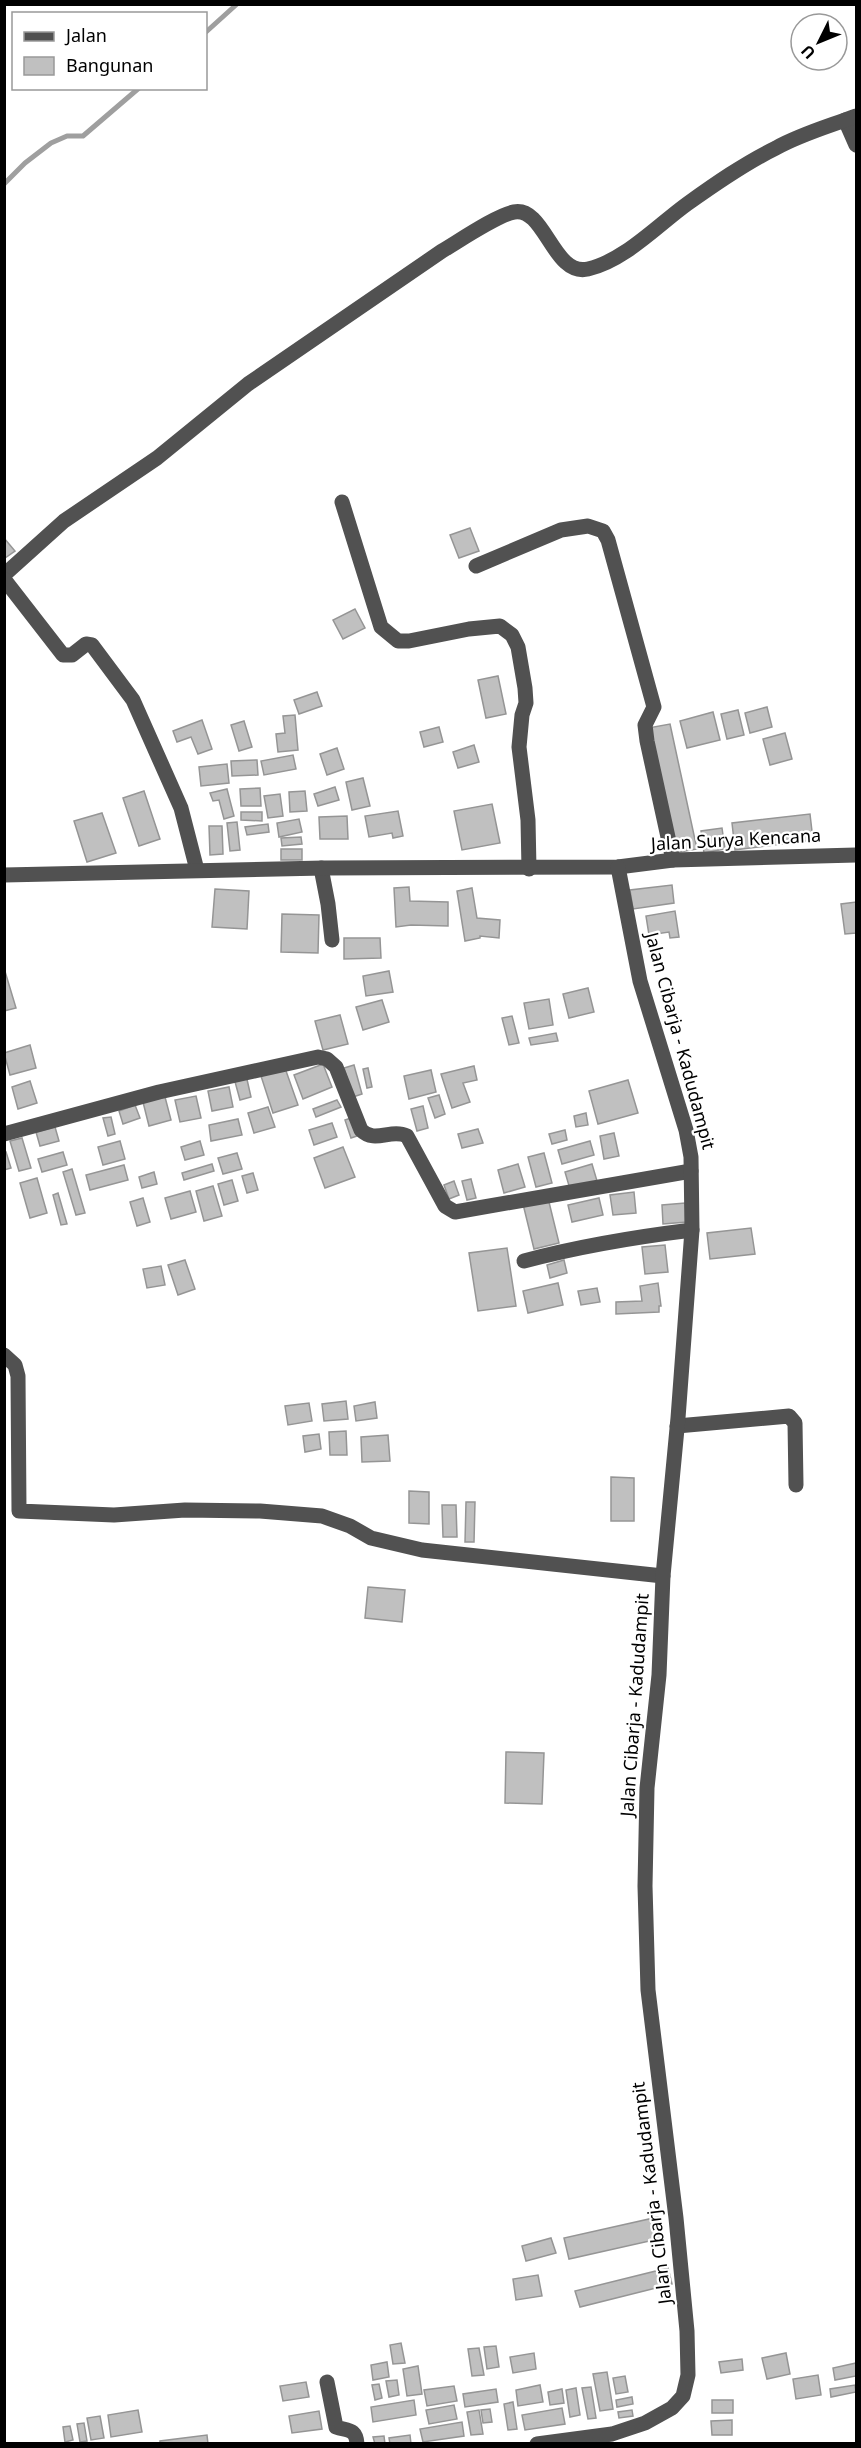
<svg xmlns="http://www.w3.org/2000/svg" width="861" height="2448" viewBox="0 0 861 2448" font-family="'Noto Sans',sans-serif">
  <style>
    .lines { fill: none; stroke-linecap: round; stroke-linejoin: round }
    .stream { stroke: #9f9f9f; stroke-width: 5 }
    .building { fill: #c0c0c0; stroke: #959595; stroke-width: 1.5 }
    .minor { stroke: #515151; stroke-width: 15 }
    .labels { text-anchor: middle; stroke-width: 4.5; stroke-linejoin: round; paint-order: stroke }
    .street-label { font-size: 18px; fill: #000; stroke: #fff }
  </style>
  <rect width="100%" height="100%" fill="#fff"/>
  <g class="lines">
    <g class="stream">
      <polyline points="206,32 237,4"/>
      <polyline points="4,184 25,163 51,143 67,136 83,136 139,88"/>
    </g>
  </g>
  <g class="building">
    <polygon points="470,528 479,551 459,558 450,535"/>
    <polygon points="4,538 15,551 5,558 4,558"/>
    <polygon points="355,609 365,628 343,639 333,620"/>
    <polygon points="498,676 506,714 486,718 478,680"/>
    <polygon points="317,692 322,706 299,714 294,700"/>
    <polygon points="767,707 772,727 750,733 745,713"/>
    <polygon points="738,710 744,735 727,739 721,714"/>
    <polygon points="713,712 720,740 687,748 680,721"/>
    <polygon points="295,715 298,750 278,752 276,734 285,733 283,716"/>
    <polygon points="202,720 212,749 198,754 191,737 177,742 173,731"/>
    <polygon points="244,721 252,747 239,751 231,725"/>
    <polygon points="670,724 697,849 675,853 648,728"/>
    <polygon points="439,727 443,742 424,747 420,732"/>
    <polygon points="785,733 792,759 770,765 763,739"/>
    <polygon points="474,745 479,762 458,768 453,752"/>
    <polygon points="337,748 344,769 327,775 320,754"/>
    <polygon points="293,755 296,769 264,775 261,761"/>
    <polygon points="257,760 258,775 232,776 231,761"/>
    <polygon points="227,764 229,783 201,786 199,767"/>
    <polygon points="363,778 370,806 352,810 346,782"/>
    <polygon points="335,787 339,800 318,806 314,794"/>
    <polygon points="260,788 261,806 241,806 240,789"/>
    <polygon points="227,789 234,816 224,819 219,800 213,801 210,793"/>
    <polygon points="144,791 160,839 139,846 123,798"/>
    <polygon points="305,791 307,811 290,812 289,792"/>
    <polygon points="280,794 283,816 268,818 264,796"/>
    <polygon points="492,804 500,843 462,850 454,811"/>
    <polygon points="398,811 403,836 393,838 392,833 369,837 365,816"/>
    <polygon points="241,812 262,812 262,821 241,820"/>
    <polygon points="102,813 116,853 87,862 74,821"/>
    <polygon points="810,814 813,840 735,850 732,823"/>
    <polygon points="347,816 348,839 320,839 319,817"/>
    <polygon points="299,819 302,832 279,837 277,823"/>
    <polygon points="237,822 240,850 230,851 227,823"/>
    <polygon points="268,824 269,832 247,835 245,827"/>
    <polygon points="209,826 222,826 223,854 210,855"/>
    <polygon points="722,828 725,849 704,853 701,831"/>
    <polygon points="301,837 302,844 282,846 281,838"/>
    <rect x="281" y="849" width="21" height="11"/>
    <polygon points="672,885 674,903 633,909 630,890"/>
    <polygon points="409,887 410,901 448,902 448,926 411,925 396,927 394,888"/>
    <polygon points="472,888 477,918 500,920 499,938 480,936 480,938 465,941 457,891"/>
    <polygon points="215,889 249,891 247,929 212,927"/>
    <polygon points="856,902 856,933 845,934 841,904"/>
    <polygon points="675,911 679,937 670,938 669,932 649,935 646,916"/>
    <polygon points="282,914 319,915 318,953 281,952"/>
    <polygon points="344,938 380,938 381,958 344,959"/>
    <polygon points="4,968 16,1008 4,1011"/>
    <polygon points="389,971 393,992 366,996 363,976"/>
    <polygon points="588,988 594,1012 569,1018 563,994"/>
    <polygon points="549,999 553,1025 529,1029 524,1003"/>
    <polygon points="382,1000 389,1022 363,1030 356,1007"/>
    <polygon points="340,1015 348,1044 323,1050 315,1021"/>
    <polygon points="512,1016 519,1043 509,1045 502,1018"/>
    <polygon points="556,1033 558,1041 531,1045 529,1038"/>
    <polygon points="30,1045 36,1068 10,1075 4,1053"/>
    <polygon points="323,1064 332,1087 303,1099 294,1075"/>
    <polygon points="354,1065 362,1094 353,1097 344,1068"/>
    <polygon points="474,1066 477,1080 463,1083 470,1102 452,1108 441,1074"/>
    <polygon points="285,1068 298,1105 273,1113 261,1076"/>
    <polygon points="368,1068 372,1087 367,1088 363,1069"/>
    <polygon points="431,1070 436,1092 409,1099 404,1076"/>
    <polygon points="246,1075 251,1097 240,1100 234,1078"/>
    <polygon points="628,1080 638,1113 598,1124 589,1091"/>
    <polygon points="30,1081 37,1103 18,1109 12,1087"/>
    <polygon points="229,1087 233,1107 212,1111 208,1091"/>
    <polygon points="439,1095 445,1114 435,1118 428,1098"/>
    <polygon points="196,1096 201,1118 180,1122 175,1100"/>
    <polygon points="165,1097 171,1120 149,1126 143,1102"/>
    <polygon points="337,1100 341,1107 316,1117 313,1109"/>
    <polygon points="135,1105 140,1118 123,1124 119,1111"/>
    <polygon points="423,1106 428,1128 417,1131 411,1109"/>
    <polygon points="268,1107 275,1127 254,1133 248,1113"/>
    <polygon points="586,1113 588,1125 576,1127 574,1116"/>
    <polygon points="111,1117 115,1134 108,1136 103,1118"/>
    <polygon points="351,1118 357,1136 351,1138 345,1120"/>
    <polygon points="238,1119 242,1135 211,1141 209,1125"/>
    <polygon points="332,1123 337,1137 314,1145 309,1130"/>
    <polygon points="55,1127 59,1141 40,1146 36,1132"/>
    <polygon points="478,1129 483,1143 462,1148 458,1134"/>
    <polygon points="565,1130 567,1140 552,1144 549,1134"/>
    <polygon points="614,1133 619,1156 604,1159 600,1136"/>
    <polygon points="22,1138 31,1168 19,1171 10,1141"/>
    <polygon points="120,1141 125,1159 103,1165 98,1147"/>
    <polygon points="200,1141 204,1155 185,1160 181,1147"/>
    <polygon points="590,1141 594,1155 562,1164 558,1150"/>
    <polygon points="343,1147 355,1177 325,1188 314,1158"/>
    <polygon points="6,1152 11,1168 4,1170 4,1153"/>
    <polygon points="63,1152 67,1165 42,1172 38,1159"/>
    <polygon points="237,1153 242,1169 223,1174 218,1158"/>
    <polygon points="544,1153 552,1183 536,1187 528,1157"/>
    <polygon points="212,1164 214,1171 184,1180 182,1173"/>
    <polygon points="518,1164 525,1187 504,1193 498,1170"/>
    <polygon points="592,1164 597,1181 570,1189 565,1172"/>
    <polygon points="124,1165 128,1180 90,1190 86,1175"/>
    <polygon points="72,1169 85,1213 76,1215 63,1172"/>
    <polygon points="154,1172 157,1184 142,1188 139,1177"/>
    <polygon points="253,1173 258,1190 247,1193 242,1176"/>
    <polygon points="37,1178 47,1213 30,1218 20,1183"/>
    <polygon points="471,1179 476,1198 467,1200 462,1181"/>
    <polygon points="232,1180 238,1201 224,1205 218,1184"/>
    <polygon points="454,1181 459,1195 449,1199 444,1185"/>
    <polygon points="213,1186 222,1216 204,1221 196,1191"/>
    <polygon points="190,1191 196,1212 171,1219 165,1198"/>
    <polygon points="634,1192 636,1213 613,1215 610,1195"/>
    <polygon points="58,1193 67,1224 61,1225 53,1195"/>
    <polygon points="143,1198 150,1222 137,1226 130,1202"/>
    <polygon points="548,1198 559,1243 534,1249 523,1204"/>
    <polygon points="599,1198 603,1215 572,1222 568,1205"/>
    <polygon points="685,1203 687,1222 663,1224 662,1205"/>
    <polygon points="751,1228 755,1254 710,1259 707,1233"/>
    <polygon points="665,1245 668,1272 645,1274 642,1247"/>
    <polygon points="507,1248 516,1306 478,1311 469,1253"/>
    <polygon points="185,1260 195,1289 178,1295 168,1265"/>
    <polygon points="564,1260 567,1273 550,1278 547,1265"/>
    <polygon points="161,1266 165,1285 147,1288 143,1269"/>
    <polygon points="558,1283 563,1305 528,1313 523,1291"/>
    <polygon points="658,1283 661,1306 659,1306 659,1312 616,1314 616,1302 642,1301 640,1286"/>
    <polygon points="597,1288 600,1302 581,1305 578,1291"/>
    <polygon points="346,1401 348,1419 324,1421 322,1404"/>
    <polygon points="375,1402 377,1418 356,1421 354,1406"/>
    <polygon points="309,1403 312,1421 288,1425 285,1406"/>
    <polygon points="346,1431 347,1455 330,1455 329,1432"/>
    <polygon points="319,1434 321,1449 305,1452 303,1436"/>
    <polygon points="388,1435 390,1461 362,1462 361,1437"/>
    <polygon points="611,1477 634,1478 634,1521 611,1521"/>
    <polygon points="409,1491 429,1492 429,1524 409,1523"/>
    <polygon points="466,1502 475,1502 474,1542 465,1542"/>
    <polygon points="442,1505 456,1505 457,1537 443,1537"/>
    <polygon points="368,1587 405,1590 402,1622 365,1618"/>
    <polygon points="506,1752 544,1753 542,1804 505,1803"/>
    <polygon points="658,2217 663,2238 569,2259 564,2238"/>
    <polygon points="551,2238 556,2253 526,2261 522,2246"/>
    <polygon points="668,2268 672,2284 580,2307 575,2291"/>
    <polygon points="538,2275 542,2296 516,2300 513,2279"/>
    <polygon points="401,2343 405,2363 393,2364 390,2345"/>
    <polygon points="496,2346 499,2367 487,2369 484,2347"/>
    <polygon points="479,2348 484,2375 472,2376 468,2349"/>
    <polygon points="534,2353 536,2369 513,2373 510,2357"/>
    <polygon points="786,2353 790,2374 767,2379 762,2358"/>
    <polygon points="742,2359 743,2370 721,2373 719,2362"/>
    <polygon points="387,2362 389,2377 373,2380 371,2365"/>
    <polygon points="856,2363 856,2376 835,2380 833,2368"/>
    <polygon points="418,2366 422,2394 407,2396 403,2369"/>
    <polygon points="607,2372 613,2409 600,2411 593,2374"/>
    <polygon points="818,2375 821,2395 796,2399 793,2379"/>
    <polygon points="625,2376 628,2392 616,2394 613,2378"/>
    <polygon points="397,2380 399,2395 389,2397 386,2381"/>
    <polygon points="306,2382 309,2397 283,2401 280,2386"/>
    <polygon points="379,2384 382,2398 375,2400 372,2385"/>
    <polygon points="540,2385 543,2402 518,2406 516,2390"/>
    <polygon points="855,2385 856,2392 831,2397 830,2389"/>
    <polygon points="454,2386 457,2401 427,2406 424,2390"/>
    <polygon points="591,2387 596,2418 588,2419 582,2388"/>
    <polygon points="576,2388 580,2415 570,2417 566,2390"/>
    <polygon points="496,2389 498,2402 465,2407 463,2394"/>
    <polygon points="562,2389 564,2403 550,2405 548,2392"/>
    <polygon points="632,2397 633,2404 617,2407 616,2400"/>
    <polygon points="414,2400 416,2415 373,2422 371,2407"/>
    <rect x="712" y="2400" width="21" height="13"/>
    <polygon points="513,2402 517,2429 508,2430 504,2404"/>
    <polygon points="454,2405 457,2419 429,2424 426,2410"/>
    <polygon points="562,2408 565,2424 525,2430 522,2415"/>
    <polygon points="490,2409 492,2422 483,2423 481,2410"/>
    <polygon points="138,2410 142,2432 111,2437 108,2415"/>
    <polygon points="479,2410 483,2434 471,2435 467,2412"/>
    <polygon points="632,2410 633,2416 619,2418 618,2412"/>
    <polygon points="319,2411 322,2429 292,2433 289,2416"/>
    <polygon points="100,2416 104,2438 91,2440 87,2418"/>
    <polygon points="732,2420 732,2435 712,2435 711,2421"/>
    <polygon points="462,2422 464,2436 423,2442 420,2429"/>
    <polygon points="84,2423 87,2441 80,2442 77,2424"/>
    <polygon points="70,2426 73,2440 65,2442 63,2427"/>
    <polygon points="207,2435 208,2444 160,2444 160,2441"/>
    <polygon points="410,2435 411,2444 390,2444 389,2438"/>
    <polygon points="384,2436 385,2444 375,2444 373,2437"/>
  </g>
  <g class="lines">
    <g class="minor">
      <polyline points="845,120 856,145"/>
      <polyline points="342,502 381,627 398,641 409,641 469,629 500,626 512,635 518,647 525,688 526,703 522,715 519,747 528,820 529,869"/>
      <polyline points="476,566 561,530 588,526 603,531 608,540 654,707 645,725 647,741 673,860"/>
      <path d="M4,575L64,521L157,458L248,384L442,251C459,241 497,215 514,212C545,206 553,277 588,269C624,261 658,225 687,204C715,184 745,163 776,148C801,134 830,126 856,116"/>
      <polyline points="4,579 63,655 72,655 86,644 92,645 133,700 181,808 197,870"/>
      <polyline points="321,868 328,904 332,940"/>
      <polyline points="4,875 324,868 618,867 673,860 856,855"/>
      <path d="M4,1134L159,1092L318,1057L327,1059L336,1067L361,1130C375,1144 391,1128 407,1136L445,1206L455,1212L691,1171"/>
      <path d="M524,1261C580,1246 635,1237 692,1230"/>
      <polyline points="4,1355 15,1365 18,1376 19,1511 114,1515 185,1510 260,1511 322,1516 350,1526 371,1538 422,1550 663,1576"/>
      <polyline points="677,1426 789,1416 795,1423 796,1485"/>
      <path d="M327,2382L336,2427C347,2431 356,2428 357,2444"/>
      <polyline points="537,2444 612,2434 645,2423 672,2408 683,2396 688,2375 687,2331 676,2218 648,1990 645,1886 647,1788 659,1675 663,1576 678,1418 692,1230 691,1157 686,1130 640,981 618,867"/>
    </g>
  </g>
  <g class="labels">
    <g class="street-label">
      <text transform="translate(736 840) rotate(-3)" y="6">Jalan Surya Kencana</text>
      <text transform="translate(680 1041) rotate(75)" y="6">Jalan Cibarja - Kadudampit</text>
      <text transform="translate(635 1705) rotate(-86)" y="6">Jalan Cibarja - Kadudampit</text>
      <text transform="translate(652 2193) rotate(-97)" y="6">Jalan Cibarja - Kadudampit</text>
    </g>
  </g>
  <rect width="861" height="2448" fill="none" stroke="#000000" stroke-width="12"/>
  <rect x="12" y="12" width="195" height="78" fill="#ffffff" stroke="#999999" stroke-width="1.5"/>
  <rect x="24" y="32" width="30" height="9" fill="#515151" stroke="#999999" stroke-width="1.5"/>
  <text x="66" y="42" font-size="18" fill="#000000">Jalan</text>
  <rect x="24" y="57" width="30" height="18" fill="#c0c0c0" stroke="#999999" stroke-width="1.5"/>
  <text x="66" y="72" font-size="18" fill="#000000">Bangunan</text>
  <g transform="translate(819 42) rotate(227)"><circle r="28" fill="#ffffff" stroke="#999999" stroke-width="1.5"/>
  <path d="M0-4.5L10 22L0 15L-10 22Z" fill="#000000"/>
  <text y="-9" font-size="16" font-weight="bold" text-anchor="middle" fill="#000000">U</text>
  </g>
</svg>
